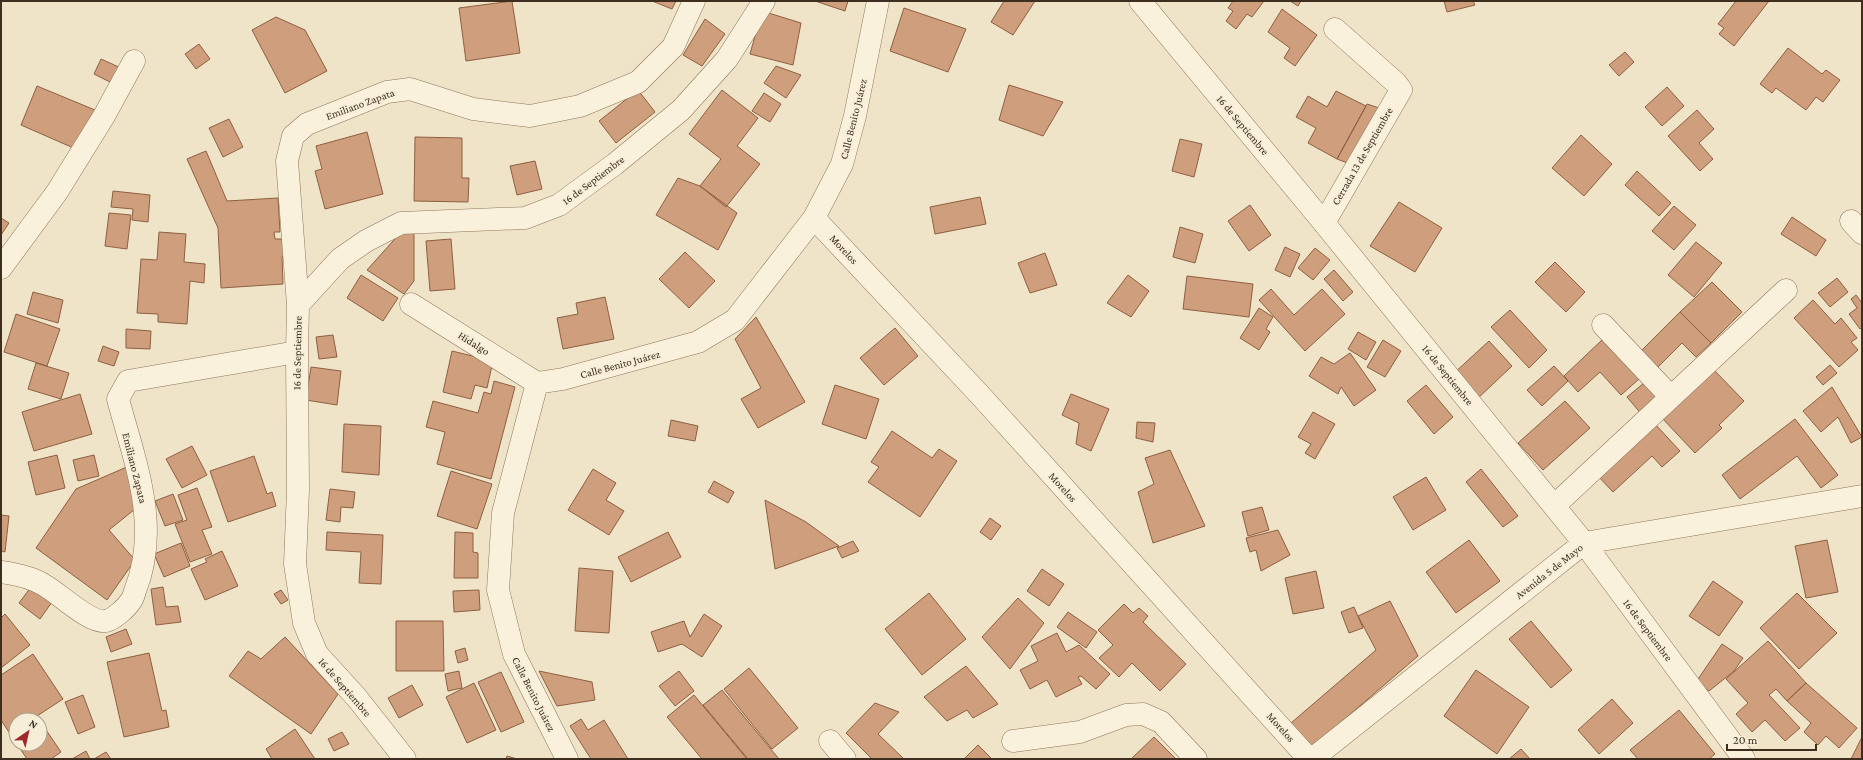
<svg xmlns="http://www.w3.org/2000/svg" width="1863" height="760" viewBox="0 0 1863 760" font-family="'Crimson Pro',serif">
<rect width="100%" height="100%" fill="#f0e4c8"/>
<path fill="#cf9f7d" stroke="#8d5f41" d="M512,1l8,52 -54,8 -7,-53z
M652,1h24l-4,8z
M815,1h33l-3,10z
M1004,1h31l-22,34 -22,-13z
M1233,1h31l-12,16 -5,-3 -11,15 -10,-8 7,-10 -5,-3z
M1290,1h11l-3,5z
M1444,1h29l2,4 -28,7z
M1736,1h33l-35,45 -15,-12 5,-6 -6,-4z
M904,8l62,21 -18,43 -58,-21z
M1282,9l35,26 -22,31 -11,-8 6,-10 -22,-16z
M762,11l39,12 -8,42 -43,-11z
M276,17l29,13 22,41 -42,22 -33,-63z
M705,19l20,15 -23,32 -19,-11z
M199,44l11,15 -14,10 -11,-15z
M1788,48l34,26 4,-4 14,10 -17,22 -7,-5 -10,13 -30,-22 -4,5 -12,-9z
M1625,52l9,10 -15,14 -10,-11z
M101,59l20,9 -7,16 -20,-10z
M776,66l25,9 -15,23 -22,-15z
M1009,85l54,17 -20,34 -44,-16z
M37,86l58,24 -17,40 -57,-25z
M1667,87l17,19 -22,20 -17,-19z
M638,90l17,22 -39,31 -17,-22z
M722,90l36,28 -21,28 23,18 -34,43 -26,-21 21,-27 -32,-25z
M1336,91l30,15 -29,53 -29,-16 8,-15 -20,-11 12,-21 19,11z
M764,93l17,11 -11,18 -18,-11z
M1367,104l12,4 -29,56 -13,-5z
M1697,110l17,19 -15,14 14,16 -13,12 -32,-35z
M229,119l14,28 -20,10 -14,-29z
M367,132l16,62 -58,15 -10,-38 7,-2 -6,-23z
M1581,135l31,29 -28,32 -32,-28z
M415,137l47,1v40h7l-1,24 -54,-1z
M1180,139l22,5 -8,33 -22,-6z
M206,151l21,50 51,-3 2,34h-6l1,7h9l1,18h-3l1,27 -62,4 -3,-60 -31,-69z
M535,161l7,28 -25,6 -7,-29z
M1637,171l34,32 -12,13 -34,-31z
M678,178l22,8 37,27 -19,37 -62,-35z
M113,191l37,4 -2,27 -16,-2 1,-11 -22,-2z
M980,197l6,27 -51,10 -5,-27z
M1399,202l43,26 -27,44 -45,-26z
M1250,205l21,30 -22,16 -21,-30z
M1674,206l22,19 -22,25 -22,-19z
M109,213l22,2 -4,34 -22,-3z
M1792,217l34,23 -10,16 -35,-22z
M1,218l8,5 -8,12z
M1180,227l23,7 -8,29 -22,-6z
M414,229v52l-10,13 -37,-24 35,-39z
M159,232l27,2 -2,28 21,2 -1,19 -14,-2 -3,43 -29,-2v-8l-21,-1 4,-54 16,1z
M451,239l4,50 -25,2 -4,-50z
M1696,242l26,21 -28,34 -26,-22z
M1285,247l15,7 -10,23 -15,-7z
M1315,248l15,12 -17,20 -15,-12z
M685,252l30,29 -26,27 -30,-29z
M1045,253l12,32 -27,8 -12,-30z
M1555,262l30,30 -19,20 -31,-30z
M1334,270l19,22 -10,9 -19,-22z
M361,275l37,23 -15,23 -36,-23z
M1128,275l21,16 -18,26 -24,-14z
M1187,276l66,8 -4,33 -66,-8z
M1837,278l11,14 -18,15 -12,-14z
M1712,282l30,30 -31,31 -31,-31z
M1271,289l23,26 28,-26 23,25 -40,37 -46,-51z
M33,292l30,8 -5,23 -31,-9z
M1856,295l6,8v24l-2,2 -11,-15 8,-6 -6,-9z
M605,297l9,42 -51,10 -6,-31 21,-4 -2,-11z
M1813,300l22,24 6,-6 16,20 -6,4 7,8 -19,17 -45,-49z
M1259,308l14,9 -7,12 4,3 -11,18 -19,-12z
M1510,310l37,40 -18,18 -38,-41z
M1680,312l31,31 -15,14 -14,-14 -24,24 -17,-16z
M16,314l44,15 -13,37 -43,-14z
M756,317l49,85 -47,26 -17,-29 20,-11 -26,-49z
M895,328l23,28 -34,29 -24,-27z
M126,329l25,2 -1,18 -24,-1z
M1358,332l18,10 -10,18 -18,-11z
M333,335l4,22 -18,2 -3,-22z
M1383,340l18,11 -16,26 -18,-10z
M1602,340l37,39 -18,16 -21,-23 -22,20 -14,-16z
M1489,341l23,25 -36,34 -23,-26z
M103,346l16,6 -5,14 -16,-5z
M452,351l41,10 -6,27 -12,-3 -4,14 -28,-7z
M1350,353l26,37 -22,16 -13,-19 -3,7 -29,-18 12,-19 13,7z
M36,363l33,10 -8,26 -33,-10z
M1830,365l7,8 -14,12 -7,-8z
M1554,366l14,15 -26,25 -15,-16z
M311,367l30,4 -4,34 -31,-5z
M1712,368l32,33 -25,24 3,3 -27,25 -34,-36z
M494,381l21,6 -24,92 -54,-15 8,-32 -19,-5 7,-26 45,12 6,-21 7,2z
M1644,383l16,18 -17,15 -16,-19z
M835,385l44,14 -13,40 -44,-15z
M1426,385l27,32 -19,17 -27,-33z
M1832,387l30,50 -11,6 -13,-26 -17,15 -18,-21z
M80,394l12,40 -58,17 -12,-39z
M1071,394l38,15 -18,42 -15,-7 3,-21 -17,-8z
M1565,401l25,27 -47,42 -25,-27z
M1313,412l22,12 -20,35 -10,-6 6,-9 -13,-7z
M1795,419l43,56 -17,13 -24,-32 -57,43 -18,-24z
M671,420l27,6 -3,15 -27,-5z
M1137,422l18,1 -2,19 -17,-4z
M344,424l37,2 -2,49 -37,-3z
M1655,424l25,27 -18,16 -10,-11 -39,36 -15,-16z
M892,431l40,27 7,-9 18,12 -37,56 -52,-35 11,-15 -8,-5z
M192,446l15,29 -25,13 -16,-29z
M1170,450l35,76 -52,17 -15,-51 16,-8 -9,-26z
M57,455l8,33 -29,7 -8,-33z
M94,455l5,21 -21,5 -5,-21z
M254,456l13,38 5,-2 4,14 -48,16 -18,-51z
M129,466l11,39 -31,25 26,30 -28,40 -71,-52 40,-59z
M593,469l23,14 -10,17 18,11 -15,24 -41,-25z
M1481,469l37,47 -15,11 -37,-45z
M451,471l41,13 -15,45 -40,-13z
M1426,477l20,33 -33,20 -20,-33z
M714,481l20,11 -6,11 -20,-11z
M197,488l15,39 -10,3 10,24 -22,8 -15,-38 12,-4 -9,-25z
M330,489l25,3 -2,16 -12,-1 -1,15 -14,-2z
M173,494l10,26 -18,6 -10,-25z
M765,500l41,22 33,24 -64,23z
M1262,507l7,23 -21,6 -6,-24z
M1,515l8,1 -4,36 -4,-1z
M990,518l11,8 -10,14 -11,-8z
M1278,530l12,25 -29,16 -5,-21 -6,2 -4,-14z
M327,532l56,3 -2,49 -22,-1 2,-31 -35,-2z
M455,532l18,1v19l5,1v25h-24z
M668,532l13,25 -50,25 -13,-25z
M1469,540l31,41 -44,32 -30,-41z
M1827,540l11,52 -32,6 -11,-52z
M853,541l6,10 -17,7 -5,-10z
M181,543l9,23 -26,11 -10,-23z
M222,551l16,35 -33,14 -14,-31 16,-7 -2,-3z
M579,568l34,3 -4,62 -34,-2z
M1042,569l22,15 -15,22 -22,-15z
M1316,571l8,37 -31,6 -8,-36z
M1713,581l30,21 -24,34 -30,-20z
M31,587l21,15 -12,17 -21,-16z
M163,587l3,20 12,-1 3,16 -25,3 -5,-36z
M281,590l7,10 -7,4 -7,-10z
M479,590l1,20 -26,2 -1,-21z
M929,593l37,46 -44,36 -37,-46z
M1797,593l40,40 -38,36 -39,-41z
M1018,598l26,25 -34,46 -28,-32z
M1390,601l28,55 -106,91 -21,-24 85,-73 -18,-34z
M1124,604l9,9 6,-5 9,8 -5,6 43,42 -26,27 -28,-28 -13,14 -20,-19 14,-13 -15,-15z
M1354,607l9,21 -14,5 -8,-21z
M1068,612l29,20 -11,16 -29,-21z
M5,614l25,31 -29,23v-50z
M704,614l18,12 -20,31 -20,-13 -24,8 -7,-20 33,-11 6,16z
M396,621h47l1,50h-48z
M1531,621l41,49 -21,18 -42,-49z
M126,629l6,15 -21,8 -5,-15z
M1057,633l9,19 13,-7 31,29 -14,15 -15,-13 -3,1 4,7 -26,13 -9,-17 -17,9 -10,-19 18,-9 -7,-15z
M285,637l53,57 -27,40 -82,-58 19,-25 13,8z
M1768,641l38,42 -19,18 -11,-12 -7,6 31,33 -15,13 -20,-21 -13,12 -16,-18 12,-11 -22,-24z
M1722,644l21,14 -9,13 -25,20 -13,-9z
M465,648l3,12 -10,3 -3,-12z
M149,653l13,58 4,-1 3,17 -45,10 -17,-75z
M33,654l30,45 -26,17 3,4h-24v23l-15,-23v-45z
M966,666l32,38 -25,14 -6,-8 -20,11 -23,-24z
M749,668l49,60 -26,21 -48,-60z
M1476,670l53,37 -32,47 -53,-38z
M459,671l3,17 -14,3 -3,-17z
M539,671l53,11 3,18 -38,6z
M679,671l15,20 -19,15 -16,-20z
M501,672l23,50 -23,10 -23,-50z
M474,683l22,47 -29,13 -21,-46z
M1806,683l51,45 -18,20 -13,-12 -8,9 -14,-13 7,-9 -24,-22z
M412,685l11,20 -24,13 -11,-20z
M722,690l57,69h-31l-45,-54z
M83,695l12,32 -17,7 -13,-32z
M694,695l53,64h-45l-35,-42z
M1612,699l21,24 -34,31 -21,-24z
M875,703l24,9 -21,22 25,24 -1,1h-30l-26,-26z
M1679,710l36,44 -6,5h-71l-8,-9z
M581,719l7,11 16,-10 24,39h-37l-21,-33z
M40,721l21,31 -10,7h-24l-10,-15h23z
M295,729l20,30h-43l-6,-10z
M342,732l7,12 -15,7 -6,-12z
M1154,737l22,22h-45z
M1862,737v22h-11z
M978,745l14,14h-28z
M1521,749l9,10h-21z
M86,751l4,8h-18z
M106,752l5,7h-17z
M507,756l10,3h-11z"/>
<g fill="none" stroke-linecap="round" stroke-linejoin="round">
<defs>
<path id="street" d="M1140,1l184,222 260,320 160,216
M814,218l166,177 329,364
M1851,221l11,12
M1324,223l77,-133 -5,-7 -61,-54
M1,268l56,-76 47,-76 30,-55
M411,304l126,79
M298,305l-11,-144 6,-25 14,-12 80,-32 23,-3 63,20 57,7 50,-10 58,-24 35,-35 21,-46
M1603,325l67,71
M1554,506l232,-216
M1,572c15,2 30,5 43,13 16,9 46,39 62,36 8,-2 20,-13 24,-19 3,-3 4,-8 5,-11 26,-65 0,-128 -17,-192l10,-18 169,-29
M830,741l15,18
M1013,741l67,-9 46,-17 17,-1 18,8 35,37
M405,759l-48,-61 -40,-44 -13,-31 -9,-59 3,-74 -1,-138 1,-47 42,-46 26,-18 35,-18 124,-5 34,-13 56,-41 66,-54 46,-51 37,-58
M567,759l-53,-105 -16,-64 5,-77 34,-130 26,-4 135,-37 37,-22 79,-102 28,-54 13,-48 23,-115
M1312,759l272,-216 278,-47"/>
</defs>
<use href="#street" stroke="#8d765c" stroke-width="23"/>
<use href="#street" stroke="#faf1dc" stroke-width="22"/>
</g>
<g text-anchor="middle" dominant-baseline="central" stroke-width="4" stroke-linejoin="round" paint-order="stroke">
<g font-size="11" fill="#3d2e20" stroke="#f7eed8">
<text transform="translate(360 104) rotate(-20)">Emiliano Zapata</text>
<text transform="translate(853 119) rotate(-76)">Calle Benito Juárez</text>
<text transform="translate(1243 125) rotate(50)">16 de Septiembre</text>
<text transform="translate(1362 156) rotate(-60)">Cerrada 13 de Septiembre</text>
<text transform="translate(593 180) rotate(-37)">16 de Septiembre</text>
<text transform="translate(844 249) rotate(47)">Morelos</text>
<text transform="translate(474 343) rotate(32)">Hidalgo</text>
<text transform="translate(297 353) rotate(-89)">16 de Septiembre</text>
<text transform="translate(620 364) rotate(-15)">Calle Benito Juárez</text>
<text transform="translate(1448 375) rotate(51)">16 de Septiembre</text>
<text transform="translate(135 468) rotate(76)">Emiliano Zapata</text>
<text transform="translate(1063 487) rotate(48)">Morelos</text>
<text transform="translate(1549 571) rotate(-38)">Avenida 5 de Mayo</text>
<text transform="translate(1648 630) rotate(53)">16 de Septiembre</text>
<text transform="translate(345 687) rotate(49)">16 de Septiembre</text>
<text transform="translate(534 694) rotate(63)">Calle Benito Juárez</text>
<text transform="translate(1281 727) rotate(48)">Morelos</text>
</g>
</g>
<rect width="1863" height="760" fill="none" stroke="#3d2e20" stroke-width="4"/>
<g transform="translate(28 732) rotate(34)"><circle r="19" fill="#f7eed8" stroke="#ada18e"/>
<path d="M0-3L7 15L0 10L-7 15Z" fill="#9e2a2b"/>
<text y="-6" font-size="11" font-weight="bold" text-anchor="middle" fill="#3d2e20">N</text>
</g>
<path d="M1727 744v6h89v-6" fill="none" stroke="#3d2e20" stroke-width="2"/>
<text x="1733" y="744" font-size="12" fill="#3d2e20" stroke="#f7eed8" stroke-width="3" paint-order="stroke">20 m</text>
</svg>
